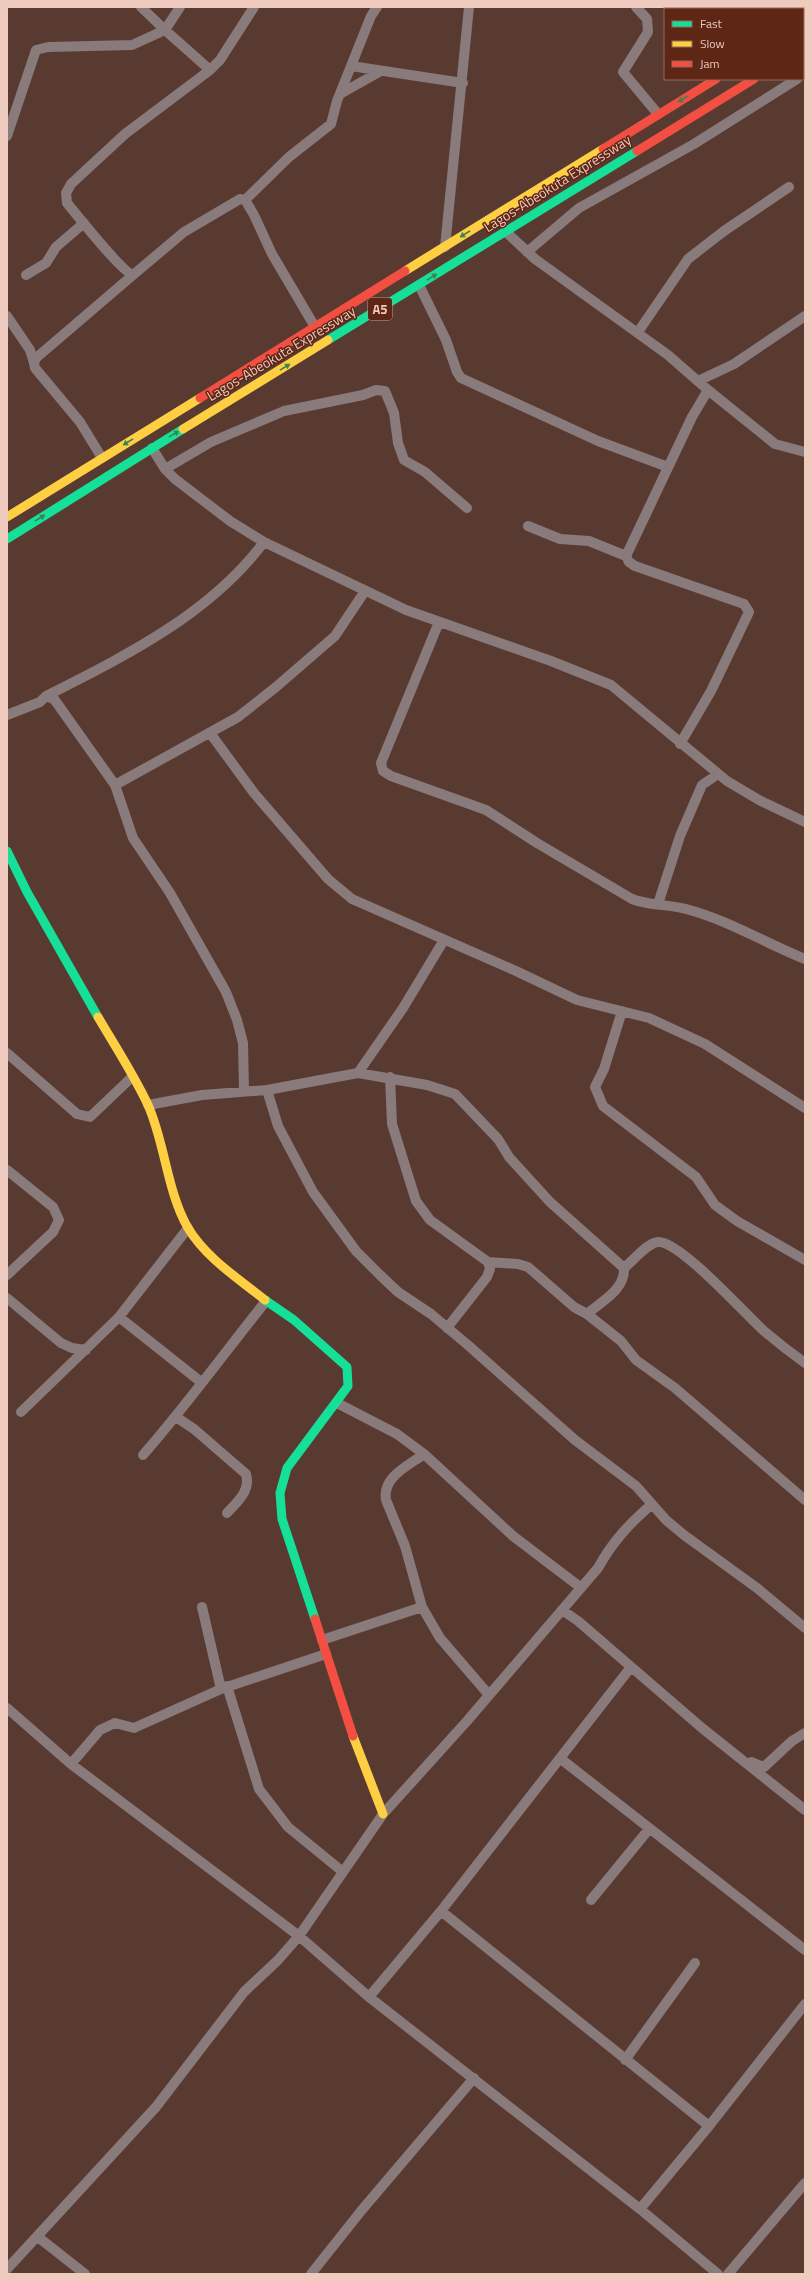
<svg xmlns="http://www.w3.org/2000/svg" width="812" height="2281" viewBox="0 0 812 2281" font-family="'Titillium Web',sans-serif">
<rect width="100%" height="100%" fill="#593a30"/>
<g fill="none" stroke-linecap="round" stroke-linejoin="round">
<path stroke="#897a7b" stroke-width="10" d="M180,7l-15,23 45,40
M254,7l-34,53 -10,10 -85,64 -54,50 -5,9 1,10c10,12 55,69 66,72l51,-43 56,-33 5,1 9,15 18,39 43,73
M636,7l11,12 1,13 -25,40 35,42
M351,66l112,17
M803,75l2,-1
M340,94l41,-23
M7,136l29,-86 12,-3 84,-2 33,-15 -24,-23
M245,200l44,-43 42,-33 6,-23 34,-85 6,-9
M505,231l30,28 133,96 40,35 67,54 30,8
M445,247l24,-240
M527,252l52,-44 115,-64 103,-65
M26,275l20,-12 10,-16 28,-24
M419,285l27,55 11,32 4,6 137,63 70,26
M7,316l23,34 4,13
M638,332l50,-73 36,-28 65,-44
M698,381l36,-17 71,-48
M152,448l13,21 10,10 55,42 34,21 142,68 145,51 60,24 116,96 32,19 46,22
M102,458l-22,-36 -45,-54 -1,-5 2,-5 97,-83
M165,469l46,-27 73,-31 79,-16 13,-5 9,1 9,22 4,30 6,17 21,12 42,36
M528,526l32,13 29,2 37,15
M439,622l-58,141 2,8 8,5 95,34 51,33 95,56c18,7 36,5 54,10 42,11 79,34 119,50
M46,696c79,-40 163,-81 218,-154
M7,715l33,-13 6,-6 8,3 61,86 18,53 37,55 56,99 11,28 6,23 1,48
M210,733l44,60 74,86 24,20 164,72 61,29 72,18 56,26 100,64
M680,744l31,-53 38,-79 -5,-8 -109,-38 -6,-4 -3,-6 66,-139 16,-27
M115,785l123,-68 38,-30 59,-51 30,-45
M658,904l22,-68 22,-51 16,-11
M622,1011l-18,58 -9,18 8,19 93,71 19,28 22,16 68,39
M7,1053l70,61 13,3 42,-40
M358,1073l45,-65 41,-68
M390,1077l2,47 24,77 14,19 58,42 2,7 -3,8 -40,51
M267,1090l11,36 35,66 43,59 24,24 18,17 33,22 38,32 106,94 61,46 30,34 18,15 73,53 48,40
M148,1105l54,-10 65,-5 91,-17 69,12 28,9 43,45 11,18 41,45 74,66c1,22 -22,33 -37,46l34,27 15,19 39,28 130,112
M7,1170l46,37 6,13 -6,12 -46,43
M488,1262l30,2 10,3 46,40 13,7
M624,1268c9,-7 23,-25 34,-26 21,-2 88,73 106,89 13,11 27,22 41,32
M7,1298l54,45 11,5 14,2
M119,1317l82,65
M337,1403l60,31 27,20 89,82 67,51
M21,1412l98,-95 69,-89
M176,1417l18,12 52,45c5,17 -9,28 -19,39
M424,1454c-16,12 -42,23 -38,46l19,46 17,61 18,31 49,57
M143,1455c43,-49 82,-103 123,-154
M202,1607l19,82
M562,1610l16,11 124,107 103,82
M322,1640l100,-33
M227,1686l32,103 29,38 55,45
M7,1708l64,56 228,172 70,61 271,212 78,65
M561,1759l244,191
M751,1762l13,5 28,-26 13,-8
M71,1764l29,-34 15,-7 19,5 87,-39 105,-35
M591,1900l58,-71
M441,1911l268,215
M369,1997l72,-86 190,-244
M625,2060l70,-97
M640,2209l69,-83 96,-122
M38,2237l47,37
M7,2269l149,-162 88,-115 34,-32 21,-24 84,-122 84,-93 131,-153c15,-27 31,-44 54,-64
M311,2274l50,-63 113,-133
M728,2274l77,-91"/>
<path stroke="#16e098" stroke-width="9" d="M328,340l309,-189
M7,539l176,-110
M7,851l20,41 71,125
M265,1300l29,20 53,47 1,19 -61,82 -7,25 2,26 33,100"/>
<path stroke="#ffcf43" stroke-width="9" d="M405,271l198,-122
M183,429l145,-89
M7,517l193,-119
M98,1017c17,29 36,58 50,88 17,38 19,87 40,123 18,30 51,51 77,72
M353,1736l30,78"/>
<path stroke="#f24e42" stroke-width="9" d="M803,26l2,-1
M803,49l2,-1
M603,149l113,-70
M637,151l117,-72
M200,398l205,-127
M315,1619l38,117"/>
</g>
<defs><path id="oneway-solid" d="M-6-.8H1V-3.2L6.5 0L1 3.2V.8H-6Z"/></defs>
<g fill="#3a8356">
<use href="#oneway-solid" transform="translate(683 99) rotate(149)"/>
<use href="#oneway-solid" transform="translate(465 234) rotate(148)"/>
<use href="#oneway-solid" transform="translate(432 277) rotate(-32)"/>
<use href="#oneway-solid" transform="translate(285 367) rotate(-31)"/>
<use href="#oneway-solid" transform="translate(174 434) rotate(-31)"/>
<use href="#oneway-solid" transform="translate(128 442) rotate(148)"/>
<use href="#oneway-solid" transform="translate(40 518) rotate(-32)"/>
</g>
<g text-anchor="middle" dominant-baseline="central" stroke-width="3" stroke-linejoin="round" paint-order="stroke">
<rect fill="#5e2614" stroke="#c3998c" stroke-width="1" x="368" y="298" width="24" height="22" rx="3"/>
<g font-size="13" font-weight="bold" fill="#eecabf">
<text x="380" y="309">A5</text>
</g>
<g font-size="14" fill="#eecabf" stroke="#5e2614">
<text transform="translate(557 183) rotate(-32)">Lagos-Abeokuta Expressway</text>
<text transform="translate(281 353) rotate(-31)">Lagos-Abeokuta Expressway</text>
</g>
</g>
<rect width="812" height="2281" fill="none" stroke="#eecabf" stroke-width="16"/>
<rect x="664" y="8" width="140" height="72" fill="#5e2614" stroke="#986858"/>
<rect x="672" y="21" width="20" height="6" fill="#16e098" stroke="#986858"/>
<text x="700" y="28" font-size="12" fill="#eecabf">Fast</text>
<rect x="672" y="41" width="20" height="6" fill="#ffcf43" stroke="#986858"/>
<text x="700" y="48" font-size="12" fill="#eecabf">Slow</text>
<rect x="672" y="61" width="20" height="6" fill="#f24e42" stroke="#986858"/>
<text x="700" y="68" font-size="12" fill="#eecabf">Jam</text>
</svg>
